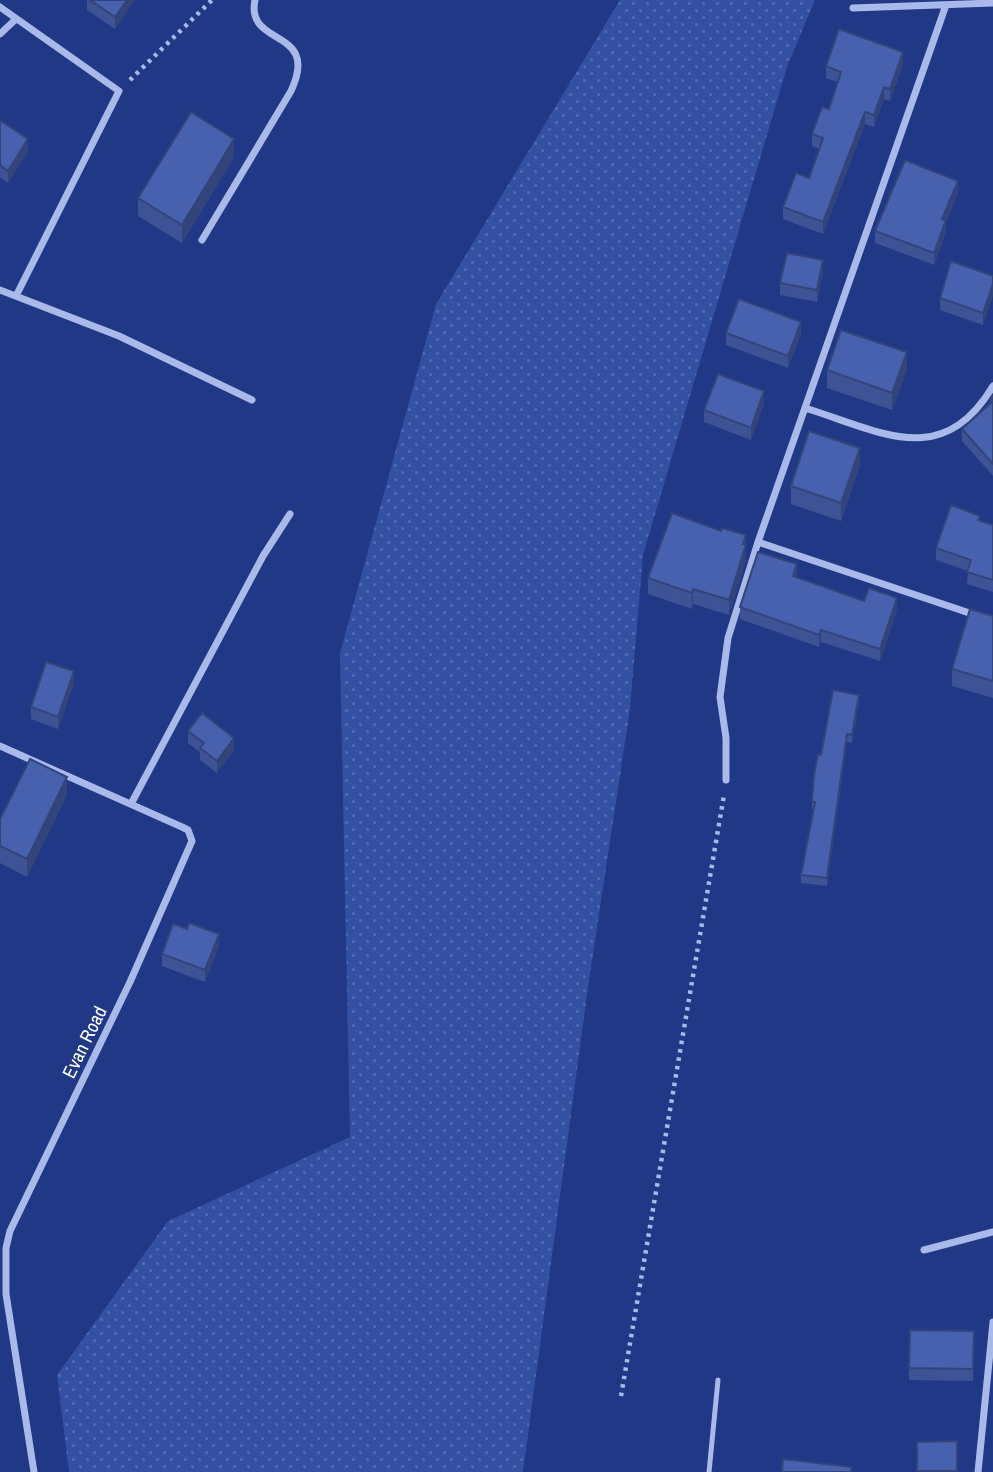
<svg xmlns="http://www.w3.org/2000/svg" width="993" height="1472" viewBox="0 0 993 1472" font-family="'Archivo Narrow',sans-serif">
<defs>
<pattern id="grass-dots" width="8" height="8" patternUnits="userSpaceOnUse" patternTransform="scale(1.75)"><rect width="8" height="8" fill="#3350a3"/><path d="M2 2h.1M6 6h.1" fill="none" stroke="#526ab1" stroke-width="1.8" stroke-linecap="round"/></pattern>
</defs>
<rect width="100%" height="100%" fill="#203886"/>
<path fill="url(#grass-dots)" d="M620,0h195l-28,67 -144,488 -13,154 -42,278 -65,485h-454l-12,-97 111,-154 182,-84 -10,-484 96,-349z"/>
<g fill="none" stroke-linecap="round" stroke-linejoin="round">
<path stroke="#a9b9ea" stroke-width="4.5" stroke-dasharray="3.5 5" stroke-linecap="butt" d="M130,80l82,-80
M621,1396l103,-601"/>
<path stroke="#a9b9ea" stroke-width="5" d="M709,1472l9,-92"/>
<path stroke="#a9b9ea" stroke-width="7" d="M0,7l119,84 -103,205
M853,8l140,-5
M0,34l16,-15
M202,240l89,-149c30,-64 -46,-43 -36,-91
M0,290l119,46 133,64
M805,408c75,23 137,63 188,-22
M758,542l235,79
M0,746l182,81 6,3 4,11 -62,141 -120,249 -4,17v46l28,178
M726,780v-42l-6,-41 8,-59 30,-96 188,-537
M131,804l132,-248 27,-42
M924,1250l69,-18
M978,1472l15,-150"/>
</g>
<path fill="#3e5396" d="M87,0h48l-20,29 -28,-19z
M903,64l-13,37 -6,-2 -10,28 -9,-3 -42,110 -40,-15v-12l26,-29 10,-29 -7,-3v-12l17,-25 9,-27 -12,-4v-12z
M0,120l28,31 -20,32 -8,-6z
M234,157l-52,86 -44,-27v-18z
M958,193l-12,29v10l-12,33 -59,-22v-12z
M823,272l-6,30 -37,-7v-12z
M993,276l-10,49 -43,-15v-12z
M726,333l75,1 -13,34 -62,-23z
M827,370h80l-15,40 -65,-22z
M993,396v80l-31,-35v-12l28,-25v-5z
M764,403l-13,37 -47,-18v-12z
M860,465l-19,56 -50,-17v-18z
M980,520l13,5v67l-26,-8 1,-13 -32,-11v-12z
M721,531l25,4v25l-17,55 -36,-11 -1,5 -44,-15v-16z
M864,601l33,9 -17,51 -59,-19 -2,5 -79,-28v-12z
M993,616v82l-41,-12v-17z
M74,683l-16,46 -27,-10v-12z
M859,703l-7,40 -5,-1 -20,144 -26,-3v-8l13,-65 -2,-1v-8l9,-46z
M188,731l46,19 -17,23 -17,-13v-8l-12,-9z
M67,795l-40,82 -27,-14v-44z
M219,946l-14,36 -43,-16v-12z
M974,1331l-1,50 -64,-1v-12z
M957,1441v31h-40v-30z"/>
<path fill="#32447a" d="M127,0h8l-20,29v-12z
M903,52v12l-13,37v-12z
M884,87v12l-10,28v-12z
M865,112v12l-42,110v-12z
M28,139v12l-20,32v-12z
M234,139v18l-52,86v-18z
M958,181v12l-12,29v10l-12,33v-12l8,-34z
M823,260v12l-6,30v-12z
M993,284v12l-10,29v-12z
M801,322v12l-13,34v-12z
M907,352v18l-15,40v-17z
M764,391v12l-13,37v-12z
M860,448v17l-19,56v-18z
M746,535v25l-17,55v-15z
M797,564v12l-4,12v-12z
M693,589v15l-1,5v-16z
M897,598v12l-17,51v-12z
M821,630v12l-2,5v-12z
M74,671v12l-16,46v-12z
M859,695v8l-7,40v-8z
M847,734v8l-20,144v-8z
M234,738v12l-17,23v-12z
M67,777v18l-40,82v-18z
M219,934v12l-14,36v-12z"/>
<path fill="#4861ae" stroke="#32447a" stroke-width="2" d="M90,0h37l-12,17z
M839,29l64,23 -13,37 -6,-2 -10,28 -9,-3 -42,110 -40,-15 13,-34 13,5 14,-40 -11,-4 10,-27 7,2 12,-37 -15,-6z
M191,112l43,27 -52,86 -44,-27z
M0,120l28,19 -20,32 -8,-6z
M905,160l53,21 -16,38 4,1 -12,33 -59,-22z
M787,253l36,7 -6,30 -37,-7z
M951,261l42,15v8l-10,29 -43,-15z
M739,299l62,23 -13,34 -62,-23z
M841,330l66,22 -15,41 -65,-23z
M718,374l46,17 -13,37 -47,-18z
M993,396v68l-31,-35 31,-28 -3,-2z
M809,431l51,17 -19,55 -50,-17z
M951,505l29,11 -2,4 15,5v55l-26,-8 4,-12 -35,-12z
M672,513l49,18 1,-3 24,7 -3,9h3l-17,56 -36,-11 -1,4 -44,-15z
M758,552l39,12 -4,12 71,25 5,-13 28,10 -17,51 -59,-19 -2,5 -79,-28z
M970,609l23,7v65l-41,-12z
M46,662l28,9 -16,46 -27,-10z
M833,690l26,5 -7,40 -5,-1 -20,144 -26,-3 14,-73 -3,-1 2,-26 4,-21 3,1z
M202,713l32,25 -17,23 -17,-13 4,-5 -16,-12z
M30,759l37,18 -40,82 -27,-13v-27z
M189,923l30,11 -14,36 -43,-16 11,-30 14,5z
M910,1330l64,1 -1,38 -64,-1z
M957,1441v30h-40v-29z
M783,1459l69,8 -1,5h-69z"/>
<g text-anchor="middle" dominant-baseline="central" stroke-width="7" stroke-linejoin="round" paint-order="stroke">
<g font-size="19" fill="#fff" stroke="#203886">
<text transform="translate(84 1042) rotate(-64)">Evan Road</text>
</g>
</g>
</svg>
